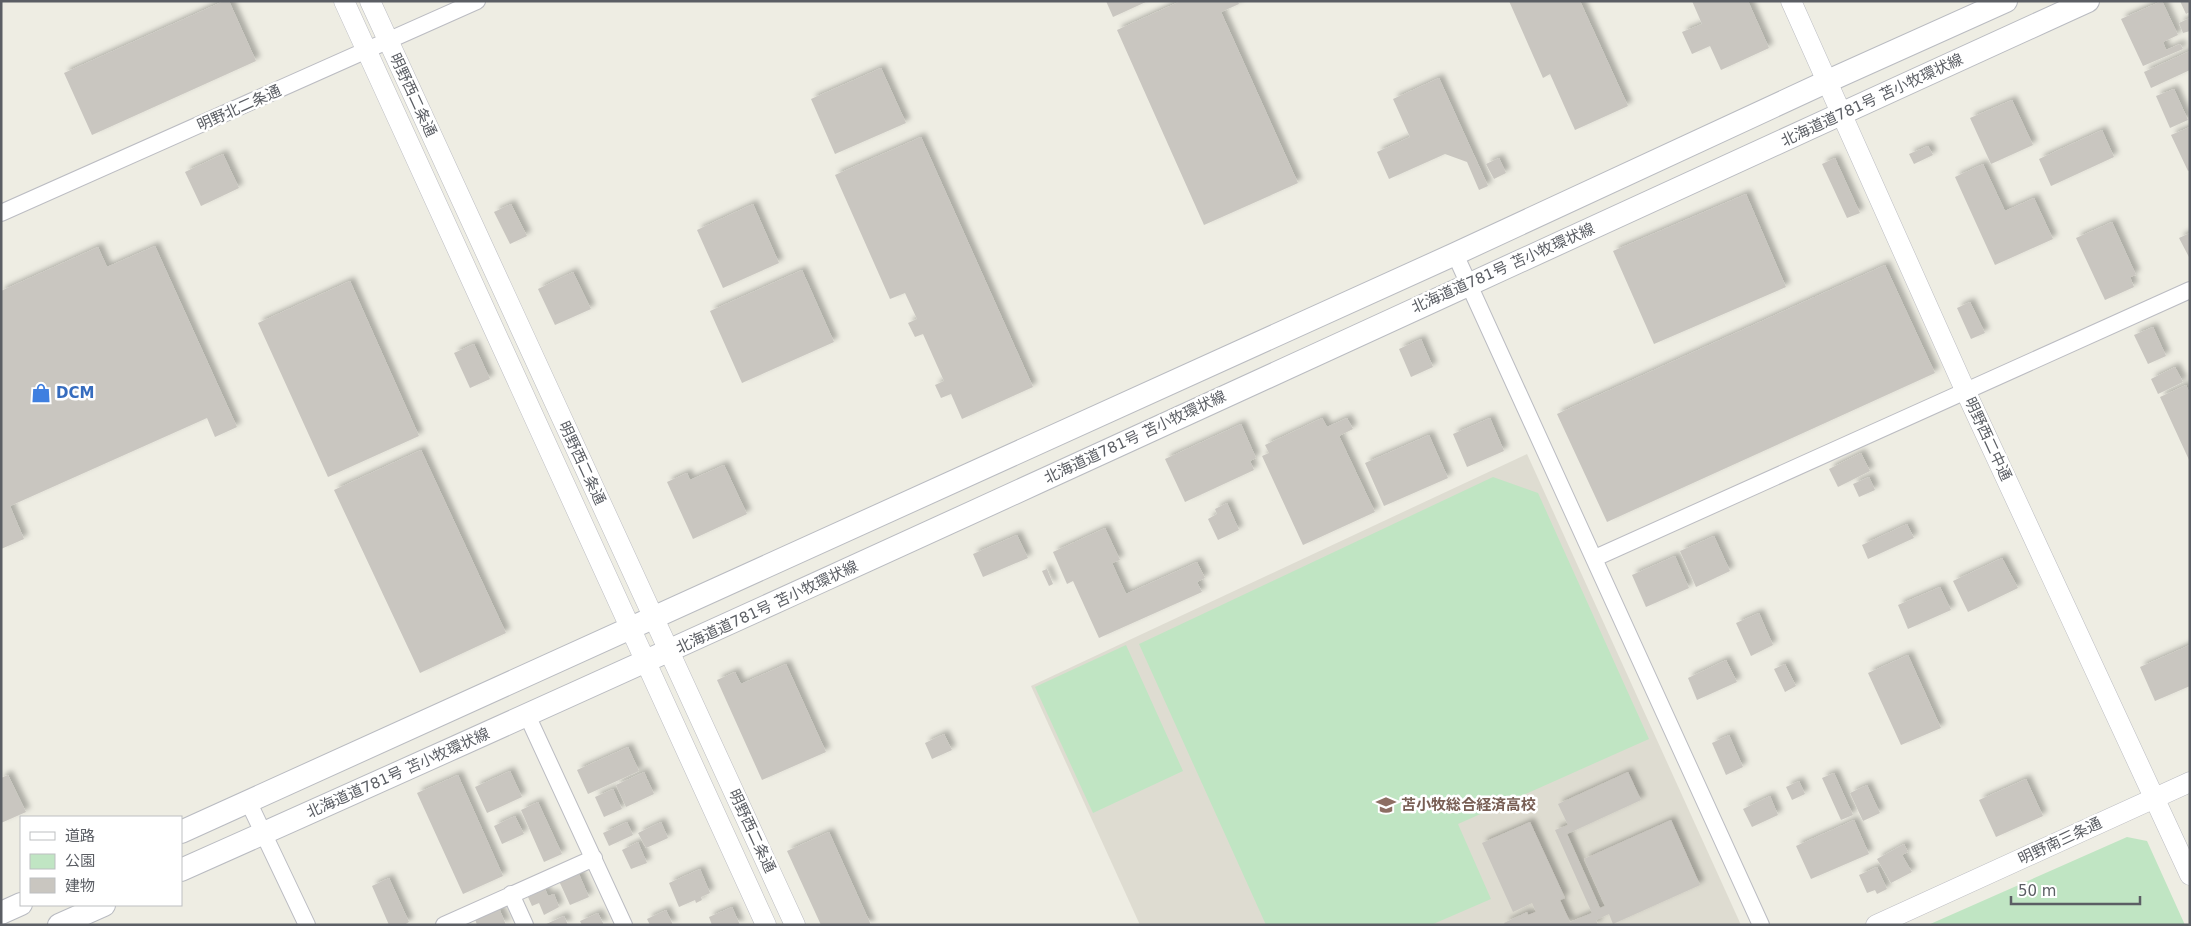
<svg xmlns="http://www.w3.org/2000/svg" width="2191" height="926" viewBox="0 0 2191 926" font-family="'DejaVu Sans','Noto Sans JP',sans-serif">
<defs>
<filter id="shadow"><feDropShadow dx="4.5" dy="-4.5" stdDeviation="2.5" flood-color="#0004"/></filter>
</defs>
<rect width="100%" height="100%" fill="#eeede3"/>
<path fill="#dedcd1" d="M1527,454l214,471h-601l-109,-239z"/>
<path fill="#c0e5c3" d="M1493,477l45,16 111,246 -191,85 33,75 -60,26h-165l-127,-281z
M1126,645l57,126 -90,42 -58,-126z
M2127,837l20,4 38,84h-257z"/>
<path fill="#c9c6c0" filter="url(#shadow)" d="M224,1h5l27,60 -164,74 -28,-62z
M1106,1h42l-35,16z
M1181,1h57l1,3 -18,8 77,171 -94,42 -87,-195z
M1509,1h71l48,105 -53,24 -25,-56 -7,4z
M1692,1h56l21,47 -48,22 -11,-24 -18,8 -10,-22 20,-8z
M2162,1l16,34 -15,7 3,8 14,-6 3,5 -40,17 -22,-47z
M2180,1h10v11l-4,2z
M2190,18v13l-7,2 -4,-10z
M2190,51v19l-39,18 -7,-16z
M881,68l25,55 -71,31 -24,-55z
M1439,78l49,108 -9,4 -12,-28 -22,-8 -56,25 -12,-27 33,-15 -17,-38z
M2174,89l14,31 -18,8 -14,-32z
M2012,100l21,45 -42,19 -21,-46z
M2190,127v43l-2,1 -17,-36z
M2102,130l12,27 -63,29 -12,-27z
M921,137l112,250 -71,32 -11,-25 -10,4 -6,-13 9,-4 -21,-47 -8,3 -7,-14 9,-4 -12,-26 -15,6 -55,-124z
M1928,146l5,9 -19,9 -5,-10z
M223,154l16,34 -38,18 -16,-34z
M1499,158l7,15 -12,6 -8,-15z
M1835,158l25,55 -13,5 -25,-54z
M1983,164l22,47 29,-13 19,41 -58,26 -40,-88z
M1746,194l40,93 -132,57 -41,-93z
M511,204l16,32 -17,8 -16,-32z
M753,204l26,59 -56,25 -26,-58z
M2112,222l24,53 -6,2 4,10 -29,13 -29,-62z
M2190,233v26l-11,-21z
M155,246l82,181 -22,10 -8,-19 -197,88 14,33 -23,10v-258l97,-44 9,20z
M1885,265l50,108 -328,149 -50,-108z
M802,270l32,72 -92,41 -32,-72z
M573,272l18,37 -36,16 -17,-36z
M350,281l69,155 -91,41 -70,-154z
M1970,302l15,31 -14,6 -14,-31z
M2153,327l13,29 -18,8 -14,-29z
M1421,339l12,28 -22,10 -12,-28z
M474,344l16,35 -20,9 -16,-35z
M2175,367l8,15 -25,12 -7,-15z
M2186,385l4,9v68l-30,-65z
M1322,418l5,9 20,-9 6,11 -14,7 36,76 -72,33 -41,-89 7,-3 -4,-8z
M1490,418l14,33 -37,16 -14,-33z
M1241,424l15,34 -6,3 4,9 -69,32 -20,-43z
M1429,435l19,43 -64,28 -19,-43z
M421,450l85,183 -86,40 -86,-183z
M1861,453l9,18 -32,16 -9,-18z
M724,465l23,49 -54,25 -26,-57 20,-9 3,7z
M1869,477l6,13 -16,7 -6,-13z
M1227,503l12,27 -21,10 -10,-21 9,-5 -2,-5z
M1907,524l7,14 -46,21 -6,-14z
M1105,528l15,32 -8,3 14,31 71,-32 8,16 -8,4 5,10 -103,46 -26,-57 -6,3 -14,-32z
M1017,535l11,23 -45,19 -10,-23z
M1714,536l16,35 -34,16 -16,-36z
M1675,556l14,32 -43,19 -14,-32z
M2002,558l16,30 -50,24 -15,-31z
M1047,569l6,15 -4,2 -7,-15z
M1940,587l11,23 -43,19 -10,-24z
M1759,613l14,32 -22,11 -15,-33z
M2190,645v41l-35,15 -15,-34z
M1908,655l33,73 -40,17 -33,-72z
M1726,660l11,22 -40,18 -9,-22z
M786,664l40,88 -64,28 -45,-100 18,-8 6,12z
M1785,664l11,22 -11,6 -11,-23z
M944,734l8,16 -20,9 -7,-16z
M1729,735l14,32 -17,8 -14,-32z
M628,747l11,24 -51,23 -11,-24z
M510,771l12,26 -35,16 -12,-26z
M644,772l10,22 -28,13 -10,-22z
M1628,772l13,28 -74,34 33,74 5,-2 -21,-47 87,-39 29,65 -87,39 -4,-10 -13,6 2,5h-93l-1,-2 23,-11 1,3 8,-3 -4,-9 -19,9 -31,-69 48,-21 35,76 -5,2 10,22 22,-9 -37,-83 13,-5 -10,-21z
M1834,773l19,42 -12,5 -19,-42z
M8,775l18,37 -25,11v-45z
M458,775l45,101 -40,18 -46,-101z
M2026,779l17,37 -47,21 -17,-37z
M1799,781l6,13 -13,6 -6,-13z
M1867,785l13,28 -17,8 -13,-28z
M613,789l9,20 -18,8 -9,-20z
M1770,796l8,19 -26,12 -9,-18z
M538,802l24,52 -18,8 -23,-52z
M515,816l9,18 -22,10 -8,-18z
M1854,820l15,34 -58,25 -15,-33z
M627,822l6,13 -24,11 -6,-13z
M661,822l7,16 -22,10 -8,-15z
M829,832l42,93h-50l-34,-74z
M638,842l9,21 -16,6 -9,-19z
M1904,844l4,8 -6,3 10,17 -21,11 -14,-24z
M1877,867l10,22 -10,5 -2,-4 -8,3 -8,-18z
M700,869l10,24 -9,4 1,3 -6,3 -1,-3 -16,7 -10,-24z
M578,872l11,25 -19,8 -11,-24z
M389,878l20,44 -5,3h-15l-17,-39z
M545,889l3,7 6,-2 5,13 -15,8 -5,-12 -7,3 -4,-9z
M732,907l8,18h-28l-3,-8z
M499,908l7,17h-29l-2,-6z
M666,910l7,15h-23l-3,-6z
M598,913l6,12h-22l-2,-4z
M564,916l4,9h-24z"/>
<g fill="none" stroke-linecap="round" stroke-linejoin="round">
<defs>
<path id="minor" d="M1,213l476,-212
M1455,254l306,671
M1595,558l595,-268
M527,715l97,210
M248,801l59,124
M511,894l14,31
M444,925l150,-67"/>
<path id="tertiary" d="M344,1l422,924
M370,1l425,924
M1791,1l174,389 225,485
M1876,925l314,-143"/>
<path id="secondary" d="M181,832l1274,-578 373,-173 178,-80
M181,870c638,-284 1271,-579 1907,-869
M1,913l20,-9
M59,925l45,-20"/>
</defs>
<use href="#minor" stroke="#bbbcc2" stroke-width="18"/>
<use href="#tertiary" stroke="#bbbcc2" stroke-width="21"/>
<use href="#secondary" stroke="#b9bbc1" stroke-width="24"/>
<use href="#minor" stroke="#fff" stroke-width="16"/>
<use href="#tertiary" stroke="#fff" stroke-width="20"/>
<use href="#secondary" stroke="#fff" stroke-width="22"/>
</g>
<defs>
<symbol id="shop-bare" viewBox="-9 -9 18 18"><path d="M-5-2.5h2.3a2.7 3.5 0 0 1 5.4 0H5L5.5 6h-11ZM-1.5-2.5h3a1.5 2.3 0 0 0-3 0Z" fill="#3f7fe0" stroke="#fff" stroke-width="2.5" paint-order="stroke"/></symbol>
<symbol id="school-bare" viewBox="-9 -9 18 18"><path d="M0-5L7-2L0 1L-7-2ZM-4 1L0 2.5L4 1V4Q0 6-4 4Z" fill="#8d6e63" stroke="#fff" stroke-width="2.5" paint-order="stroke"/></symbol>
</defs>
<g fill-rule="evenodd">
<use href="#shop-bare" x="27" y="379" width="28" height="28"/>
<use href="#school-bare" x="1372" y="791" width="28" height="28"/>
</g>
<g text-anchor="middle" dominant-baseline="central" stroke-width="5" stroke-linejoin="round" paint-order="stroke">
<g font-size="15" fill="#5b5e64" stroke="#fff">
<text transform="translate(413 95) rotate(65)">明野西二条通</text>
<text transform="translate(1872 100) rotate(-25)">北海道道781号 苫小牧環状線</text>
<text transform="translate(239 108) rotate(-24)">明野北二条通</text>
<text transform="translate(1503 268) rotate(-24)">北海道道781号 苫小牧環状線</text>
<text transform="translate(1135 437) rotate(-25)">北海道道781号 苫小牧環状線</text>
<text transform="translate(1988 439) rotate(65)">明野西二中通</text>
<text transform="translate(582 463) rotate(65)">明野西二条通</text>
<text transform="translate(767 607) rotate(-25)">北海道道781号 苫小牧環状線</text>
<text transform="translate(398 773) rotate(-24)">北海道道781号 苫小牧環状線</text>
<text transform="translate(752 831) rotate(65)">明野西二条通</text>
<text transform="translate(2060 841) rotate(-25)">明野南三条通</text>
</g>
<g font-size="15" font-weight="bold" fill="#366cbe" stroke="#fff" text-anchor="start">
<text x="56" y="393">DCM</text>
</g>
<g font-size="15" font-weight="bold" fill="#785e54" stroke="#fff" text-anchor="start">
<text x="1401" y="805">苫小牧総合経済高校</text>
</g>
</g>
<rect width="2191" height="926" fill="none" stroke="#5b5e64" stroke-width="5"/>
<rect x="20" y="816" width="162" height="90" fill="#ffffff" stroke="#bdbfc1"/>
<rect x="30" y="832" width="25" height="8" fill="#ffffff" stroke="#bdbfc1"/>
<text x="65" y="841" font-size="15" fill="#5b5e64">道路</text>
<rect x="30" y="854" width="25" height="15" fill="#c0e5c3" stroke="#bdbfc1"/>
<text x="65" y="866" font-size="15" fill="#5b5e64">公園</text>
<rect x="30" y="878" width="25" height="15" fill="#c9c6c0" stroke="#bdbfc1"/>
<text x="65" y="891" font-size="15" fill="#5b5e64">建物</text>
<path d="M2011 896v8h129v-8" fill="none" stroke="#5b5e64" stroke-width="2.5"/>
<text x="2018" y="896" font-size="15" fill="#5b5e64" stroke="#ffffff" stroke-width="4" paint-order="stroke">50 m</text>
</svg>
